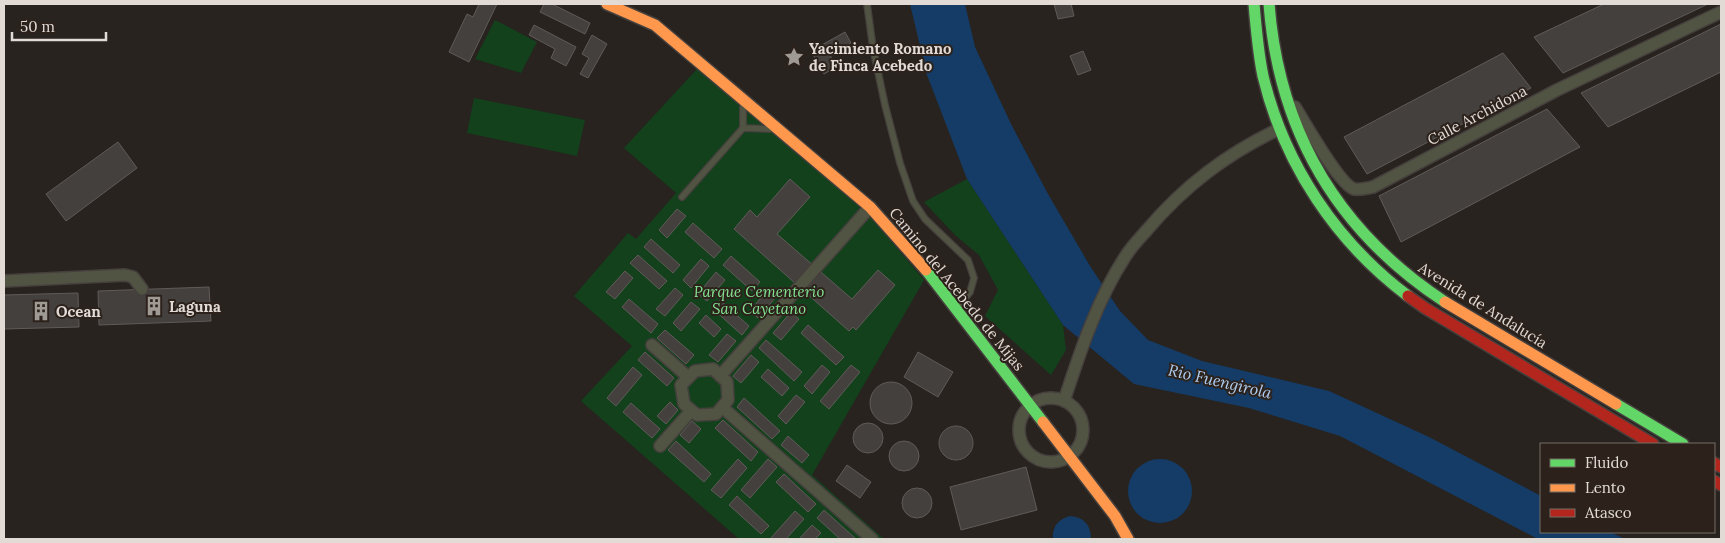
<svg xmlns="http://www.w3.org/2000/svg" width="1725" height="543" viewBox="0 0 1725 543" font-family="Lora,serif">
<rect width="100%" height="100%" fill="#28231f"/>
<path fill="#12411c" d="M495,20l42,22 -16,31 -46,-14z
M697,69l170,144 57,67 -112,195 72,64h-145l-158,-138 51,-55 -58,-50 54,-63 8,6 40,-46 -52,-45z
M474,98l111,22 -8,36 -110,-23z
M967,179l96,146 3,25 -15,25 -66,-59 13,-26 -19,-35 -24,-20 -31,-33z"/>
<path fill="#143c66" d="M910,4h55l10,43 37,79 36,68 42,72 30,45 28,29 54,21 127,30 100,46 112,59v36h69l15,7h-87l-198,-103 -91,-28 -115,-24 -71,-59 -96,-146 -40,-104z
M1128 491a32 32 0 1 1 64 0a32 32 0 1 1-64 0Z
M1070,516c14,1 21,9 21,23h-38c-1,-12 5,-20 17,-23z"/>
<path fill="#44403e" stroke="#605b59" d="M479,4h18l-28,58 -20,-10 18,-38 6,3z
M544,4h8l38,19 -5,11 -45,-22z
M1054,4h17l3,12 -16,3z
M1604,4h104l-145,69 -29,-36z
M1721,24v48l-113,55 -27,-34z
M534,25l42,22 -10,19 -15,-8 4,-9 -26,-14z
M845,32l6,11 -21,12 6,12 -12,7 -13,-23z
M592,35l15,9 -19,34 -8,-4 9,-16 -7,-4z
M1083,51l8,19 -13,5 -8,-19z
M1503,53l28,35 -164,86 -23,-37z
M1547,109l33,38 -179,95 -22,-46z
M118,142l19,26 -71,53 -20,-27z
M790,179l20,18 -33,37 75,65 26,-29 17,15 -39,45 -3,-3 -4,4 -115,-102 16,-19 7,7z
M677,209l9,7 -19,22 -8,-8z
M693,223l29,26 -8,9 -29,-26z
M651,239l29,26 -7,8 -29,-26z
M638,255l29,26 -8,8 -29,-26z
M731,256l29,26 -8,9 -29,-26z
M701,259l8,7 -18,22 -8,-8z
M625,271l8,7 -18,21 -9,-7z
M716,272l9,8 -18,21 -9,-7z
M209,287l2,34 -112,4 -1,-34z
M675,288l8,7 -18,21 -9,-7z
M768,289l9,7 -19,22 -8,-7z
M78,293l1,34 -75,2v-34z
M629,299l29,25 -7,9 -29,-26z
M720,300l29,26 -7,9 -29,-26z
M691,302l9,7 -19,22 -8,-8z
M791,312l8,7 -18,21 -8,-7z
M706,315l15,14 -7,8 -15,-14z
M808,325l36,32 -8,8 -35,-32z
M665,330l29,25 -8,9 -29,-26z
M727,334l9,7 -18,21 -9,-7z
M766,340l36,32 -8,9 -35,-33z
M645,352l29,26 -7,8 -29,-26z
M918,352l35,20 -15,25 -34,-20z
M751,355l8,7 -18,21 -8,-7z
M822,365l8,7 -18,22 -8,-8z
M851,365l9,7 -31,37 -9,-8z
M633,367l9,8 -26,31 -9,-8z
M768,369l21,19 -7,8 -21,-19z
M870 403a21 21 0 1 1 42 0a21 21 0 1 1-42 0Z
M796,395l9,7 -19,22 -8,-8z
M744,398l36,33 -8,8 -35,-32z
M670,402l8,8 -12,14 -9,-8z
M631,403l29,26 -8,9 -29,-26z
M723,420l35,32 -7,9 -36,-33z
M692,421l9,8 -12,14 -9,-8z
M853 438a15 15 0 1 1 30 0a15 15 0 1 1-30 0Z
M939 443a17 17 0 1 1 34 0a17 17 0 1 1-34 0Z
M788,436l21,19 -7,8 -21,-18z
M676,441l35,33 -7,8 -36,-32z
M889 456a15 15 0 1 1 30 0a15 15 0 1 1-30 0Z
M738,459l9,9 -26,30 -10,-8z
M768,459l9,8 -27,31 -9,-8z
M847,465l24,17 -11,16 -24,-17z
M1026,467l11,43 -76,20 -11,-43z
M784,474l32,30 -8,8 -32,-30z
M902 503a15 15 0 1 1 30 0a15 15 0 1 1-30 0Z
M737,496l32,30 -8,8 -32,-29z
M824,510l32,29h-16l-23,-21z
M795,511l9,8 -18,20h-16z
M812,525l9,8 -6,6h-16z"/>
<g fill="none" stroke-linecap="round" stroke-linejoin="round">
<defs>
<path id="lane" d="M867,4l6,44 12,57 15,58 13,38 12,18 43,41 6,18 -4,14 -12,15
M743,128l28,1
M682,197l61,-69v-23"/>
<path id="street" d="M1295,107c10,16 44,77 59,82 6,1 13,-1 19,-2l184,-97 164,-78
M4,281l121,-6 8,2 9,12
M652,345l36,32
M713,369l14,13 1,18 -12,14 -19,1 -13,-11 -3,-19 14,-14z
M720,376l150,-169
M1019 430a32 32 0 1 1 64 0a32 32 0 1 1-64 0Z
M1064,401c16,-49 33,-101 61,-144 6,-10 14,-18 22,-27 38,-45 80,-76 132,-101
M722,407l150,132
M660,446l31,-35"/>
<path id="fast" d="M1254,4c2,24 4,48 9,72 21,88 73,166 145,220
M1269,4c10,128 68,227 176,298
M926,270l117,152
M1616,404l67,40"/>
<path id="slow" d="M607,4l48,21 215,182 56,63
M1445,302l171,102
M1043,422l72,94 13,23"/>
<path id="jam" d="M1408,296l17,12 228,136
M1714,463l7,4
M1714,481l7,4"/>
</defs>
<use href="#lane" stroke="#45403d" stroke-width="8"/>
<use href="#street" stroke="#45403d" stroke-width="14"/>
<use href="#fast" stroke="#45403d" stroke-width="14"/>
<use href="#slow" stroke="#45403d" stroke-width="14"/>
<use href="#jam" stroke="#45403d" stroke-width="14"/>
<use href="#lane" stroke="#525443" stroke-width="5.5"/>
<use href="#street" stroke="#525443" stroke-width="11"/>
<use href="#fast" stroke="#63d668" stroke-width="11"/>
<use href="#slow" stroke="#ff974d" stroke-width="11"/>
<use href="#jam" stroke="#b3261e" stroke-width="11"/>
</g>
<defs>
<symbol id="sight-bare" viewBox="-9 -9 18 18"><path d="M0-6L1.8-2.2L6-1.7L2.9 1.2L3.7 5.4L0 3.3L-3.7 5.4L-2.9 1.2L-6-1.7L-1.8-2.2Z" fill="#a09a95" stroke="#2c221b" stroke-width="2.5" paint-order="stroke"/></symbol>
<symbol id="building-bare" viewBox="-9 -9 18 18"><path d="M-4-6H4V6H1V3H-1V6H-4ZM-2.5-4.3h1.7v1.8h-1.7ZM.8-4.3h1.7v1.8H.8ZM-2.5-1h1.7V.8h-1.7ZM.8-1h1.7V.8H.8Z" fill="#a09a95" stroke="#2c221b" stroke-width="2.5" paint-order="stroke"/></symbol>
</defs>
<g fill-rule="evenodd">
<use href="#sight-bare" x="780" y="43" width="28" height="28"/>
<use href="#building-bare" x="140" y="292" width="28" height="28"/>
<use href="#building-bare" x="27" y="297" width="28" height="28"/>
</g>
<g text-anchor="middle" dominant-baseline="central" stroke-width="4" stroke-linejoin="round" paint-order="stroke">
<g font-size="15" font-weight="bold" fill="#e1dad5" stroke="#2c221b" text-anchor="start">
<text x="809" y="48">Yacimiento Romano<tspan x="809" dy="17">de Finca Acebedo</tspan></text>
<text x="169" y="306">Laguna</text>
<text x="56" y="311">Ocean</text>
</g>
<g font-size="15" fill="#e1dad5" stroke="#2c221b">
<text transform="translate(1477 115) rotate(-28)">Calle Archidona</text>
<text transform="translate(957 289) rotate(51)">Camino del Acebedo de Mijas</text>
<text transform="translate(1483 305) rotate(32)">Avenida de Andalucía</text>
</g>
<g font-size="15" font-style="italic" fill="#84e492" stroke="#2c221b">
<text x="759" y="291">Parque Cementerio<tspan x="759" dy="17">San Cayetano</tspan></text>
</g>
<g font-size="16" font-style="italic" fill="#afcdef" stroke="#2c221b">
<text transform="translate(1220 381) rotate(13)">Rio Fuengirola</text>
</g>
</g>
<rect width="1725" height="543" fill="none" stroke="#e1dad5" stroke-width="10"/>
<rect x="1540" y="443" width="175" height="90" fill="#2c221b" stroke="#746c65"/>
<rect x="1550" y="459" width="25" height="8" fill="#63d668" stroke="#746c65"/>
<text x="1585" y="468" font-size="15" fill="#e1dad5">Fluido</text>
<rect x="1550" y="484" width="25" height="8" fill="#ff974d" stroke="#746c65"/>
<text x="1585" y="493" font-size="15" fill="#e1dad5">Lento</text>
<rect x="1550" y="509" width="25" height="8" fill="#b3261e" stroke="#746c65"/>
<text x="1585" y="518" font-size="15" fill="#e1dad5">Atasco</text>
<path d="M12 32v8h94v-8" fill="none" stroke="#e1dad5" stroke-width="2.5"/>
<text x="20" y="32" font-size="15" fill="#e1dad5" stroke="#2c221b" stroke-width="4" paint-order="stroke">50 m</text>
</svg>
